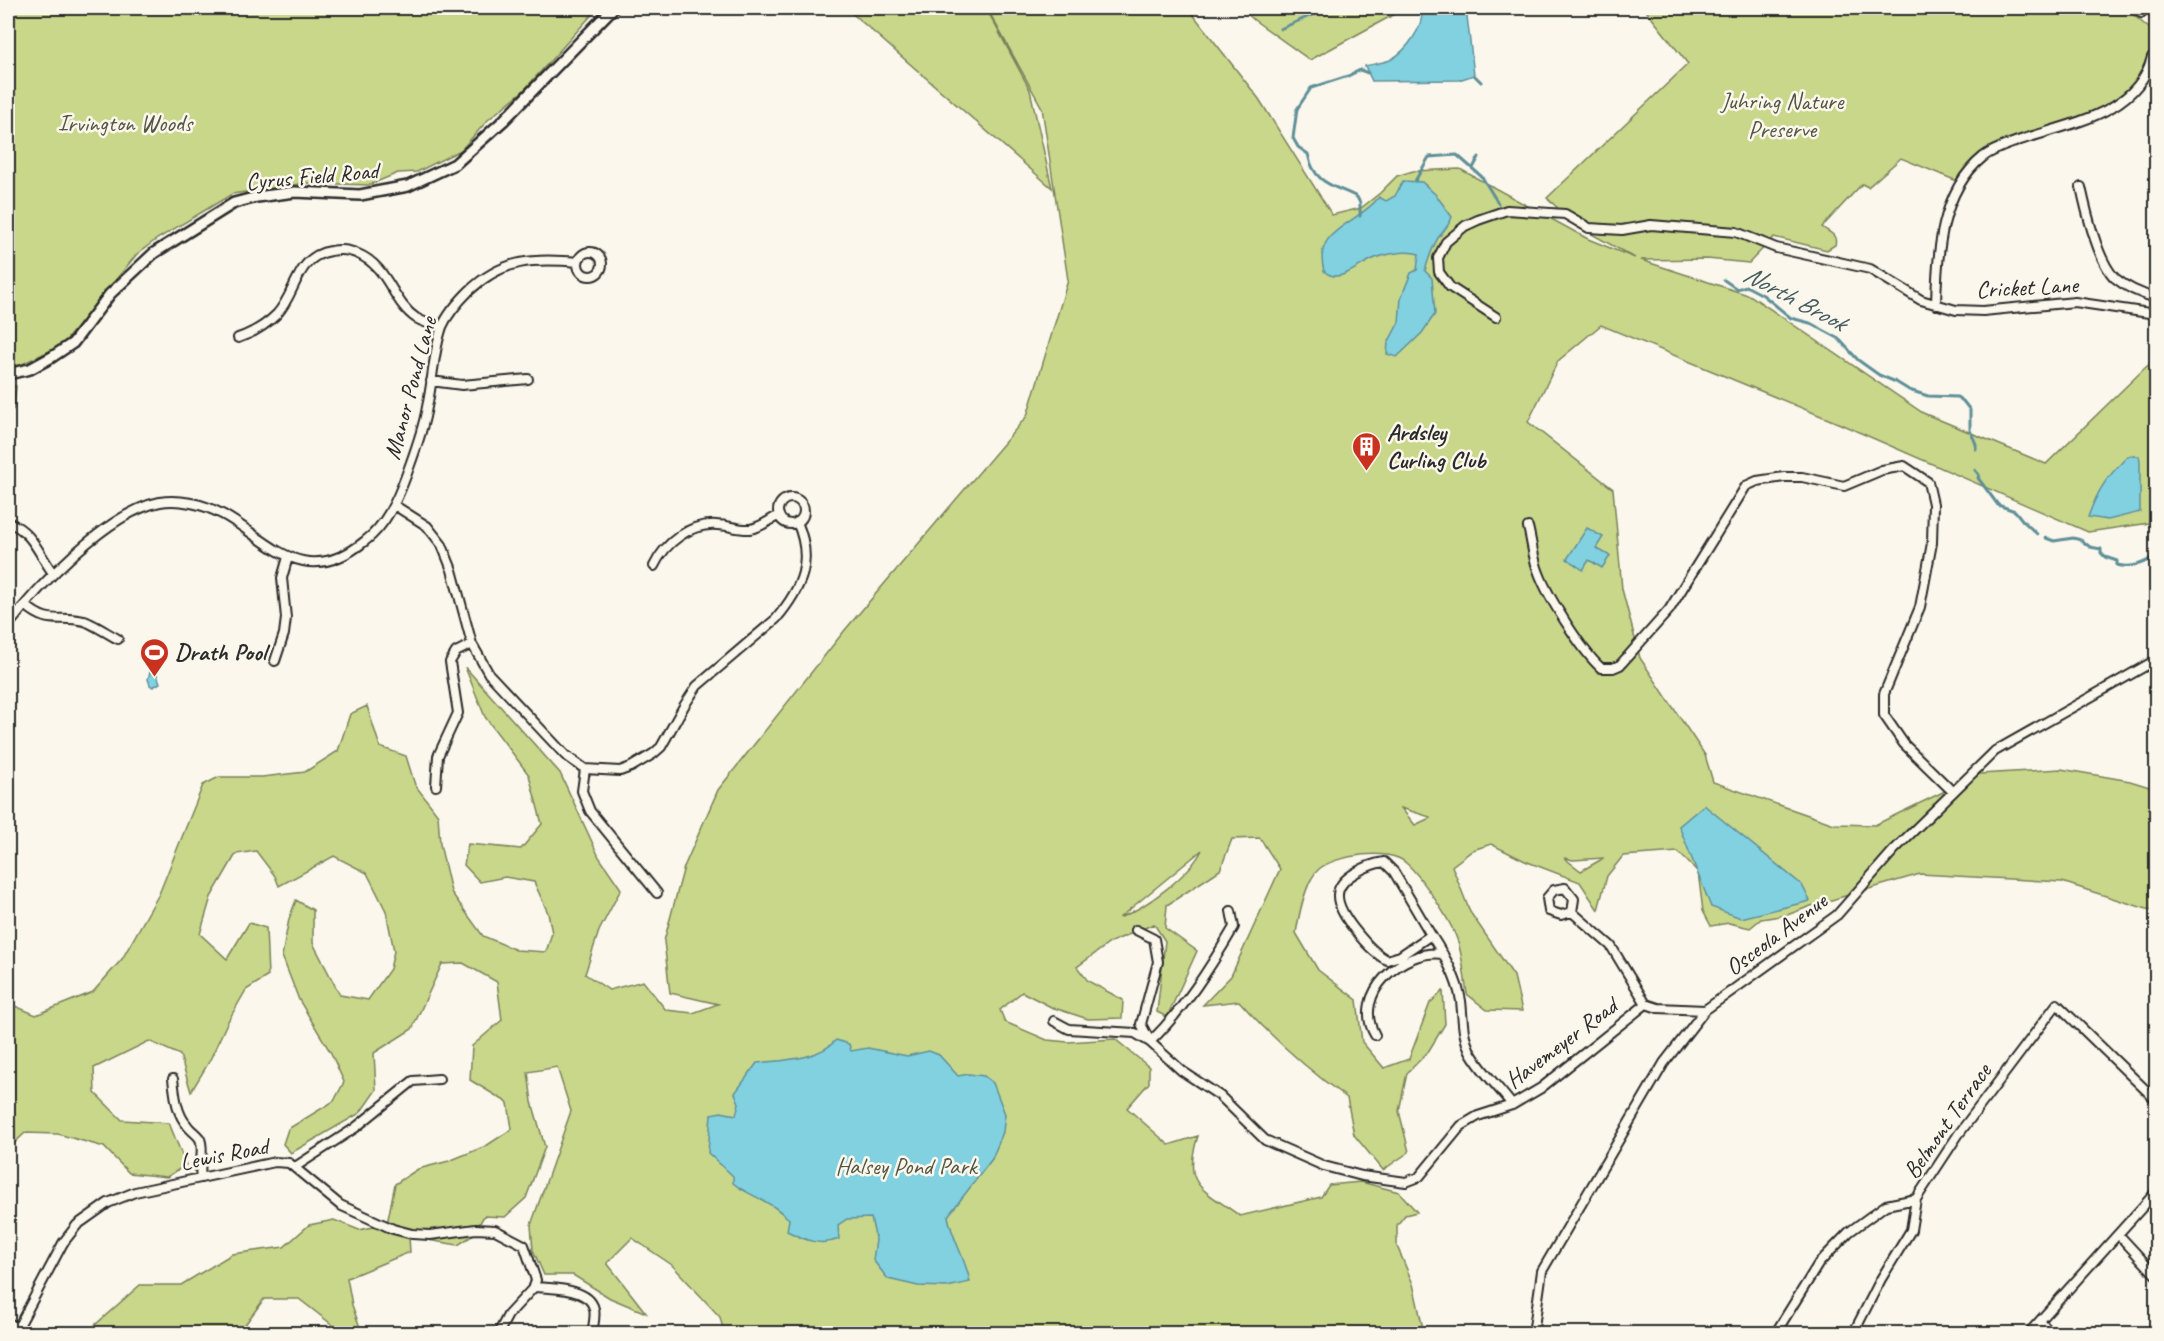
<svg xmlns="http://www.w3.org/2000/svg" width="2164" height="1341" viewBox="0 0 2164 1341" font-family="Caveat,sans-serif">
<rect width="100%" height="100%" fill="#fbf7ec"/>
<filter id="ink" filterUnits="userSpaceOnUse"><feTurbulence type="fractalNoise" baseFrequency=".0167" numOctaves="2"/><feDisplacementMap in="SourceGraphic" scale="12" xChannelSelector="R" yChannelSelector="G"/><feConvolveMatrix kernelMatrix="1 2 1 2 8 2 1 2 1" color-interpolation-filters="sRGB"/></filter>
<g filter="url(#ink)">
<path fill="#c9d78a" stroke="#7a815a" stroke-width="1.5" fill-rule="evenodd" d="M8,8h590l-74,82 -36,30 -27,30 -44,22 -19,1 -29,12 -63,-2 -74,11 -75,45 -20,15 -75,91 -44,21 -10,3z
M846,8h140l44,82 22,98z
M987,8h201l71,91 73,116 29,-7 19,-15 17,-17 16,-5 47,-2 128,70 47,19 -58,-32 -30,-28 141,-134 -44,-56h481l31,26v32l-23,27 -17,12 -133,52 -21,26 -61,-25 -33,29 -6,-3 -40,43c7,6 16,7 13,18l-8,5 -53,-13 -25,26 -42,-4 -66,1 110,36 172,117 123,51 100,-97 10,-7v162l-68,10 -250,-109 -237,-98 -43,36 -30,61 85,67 9,100 18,69 65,97 8,27 121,42 41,1 105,-51 81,-5 69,12 26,8v123l-94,-30 -142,-8 -109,32 -24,9 -26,4 -11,9 -21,-5 -18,3 -8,-15 -5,-39 -20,-20 -55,4 -16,20 -9,34 -18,-28 -55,-21 -34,-17 -18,6 -21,16 18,46 44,64 8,35 -35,-1 -20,-16c-3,-18 -4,-38 -10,-55 -7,-19 -35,-62 -51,-76 -16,-16 -70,-8 -87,6 -14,12 -20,46 -23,64l22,37 39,30 5,42 22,26 25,-9 21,-56 13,-12 2,33 -17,28 -21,21 -8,38 10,41 -26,18 -29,-35 -7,-37c-40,-29 -75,-60 -108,-97l-36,4 28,-29 49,-107 -20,-31 -28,1 -12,31 -53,35 -2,23 32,23 -30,66 -10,-5 8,-71 -11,-17 -43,18 -34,25 11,14 35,19 -1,18 -34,1 -37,-12 -29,-15 -22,18 5,12 42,18 21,2 47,-3 34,28v16l-22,25 42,37 29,-9c-17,51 6,53 42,80l81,-19 8,-12 32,-3 38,10 18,20 -12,3 -8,10v21l16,38 11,49h-700l-4,-16 -48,-52 -40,-27 -25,25 39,50 -36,-15 -37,-23h-29l-11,-25 -2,-25 40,-114 -14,-44 -29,5 4,30 13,45 -19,51 -21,19 -21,-1 -12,20 -14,9 -49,-8 1,15 -63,26 5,27 10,28h-19l-44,-34h-35l-20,27 -3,7h-155l54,-48h41l51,-31 52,-7 25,-22 25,-5 25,10 28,-6 8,-40 23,-15 31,-8 37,-15 26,-17 -4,-26 -38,-23 2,-34 30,-26 -5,-38 -34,-19 -21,1 -30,65 -38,24 2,37 -16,23 -69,40 -8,-9 5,-15 46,-28 10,-19 -13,-29 -32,-53 -17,-44 7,-37 7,-19 17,10v33l27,52 28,5 22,-31 4,-18 -8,-40 -19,-38 -33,-17 -55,30 -4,-10 -19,-25 -20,3 -25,43 -11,37 27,25 22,-36 17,5 2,48 -22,14 -19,33 -18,39 -18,30 -11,-37 -31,-14 -55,27 1,25 27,27 47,3 17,42 -19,12 -38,-4 -25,-26 -46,-13 -33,-1 -17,16v-146l28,12 57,-23 29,-33 37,-65 44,-109 16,-8h43l43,-5 33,-21 12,-37 17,-8 13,41 26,9 9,29 23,30 2,29 11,48 32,44 33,14 30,2 6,-19 -4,-20 -14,-31 -29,-5 -25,5 -16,-17 4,-21 53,5 21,-25 -13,-49 -44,-58 -20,-50 95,106 39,84 22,32 -22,42 -14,43 24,16 34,-9 23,29 27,3 25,-9 -48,-11 -6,-52 20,-74 34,-77 127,-160 182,-214 41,-136 -26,-172zM1401,808l29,9v1l-15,7zM1202,850c-12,25 -57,58 -83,68zM1564,858l9,2 31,-2 -23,13z
M1241,8h165l-96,52 -56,-40z
M8,386h8l-2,22 -6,8z"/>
<path fill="#82d1e0" stroke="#5f8f98" stroke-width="1.5" d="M1422,8h44l8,67 -15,5 -87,1 -7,-15c8,-2 17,-3 25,-6 17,-9 34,-33 32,-52z
M1403,181l19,1 14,13 16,22c-3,9 -9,14 -14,21 -6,10 -10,22 -13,33l7,7 3,36 -13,19 -25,24 -10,-3 1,-11 11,-21 2,-24 10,-25 6,-3 2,-16c-13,-4 -36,0 -48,6 -14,6 -33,25 -47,11 -12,-43 34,-46 55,-74l7,4 9,-5z
M2128,456h11l1,6v50l-32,8 -20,-3c10,-28 19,-40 40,-61z
M1587,528l16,9 -7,11 14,8 -8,12 -13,-8 -6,10 -16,-11z
M155,669l5,14 -7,4 -3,-2 -2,-6 2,-7z
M1704,805l98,80 8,16 -69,17 -30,-11 -32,-81z
M836,1040l13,4 2,7 17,-3 39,8 22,-5 10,4 19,21 11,-2 15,2 9,7 12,31 -2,18 -11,27 -44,57c4,23 18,43 22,66l-23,5 -29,-1 -30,-7 -15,-19 3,-20 -5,-22 -24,1 -9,6 1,14c-19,8 -34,1 -52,-8l2,-12c-5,-4 -10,-9 -15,-12 -14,-10 -28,-13 -41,-24v-7l-25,-23 3,-39 10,-2 15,3 3,-12 -4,-10 22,-30c26,-3 61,-3 79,-23z"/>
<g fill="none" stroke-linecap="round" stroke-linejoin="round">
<path stroke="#5f8f98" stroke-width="3" d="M1280,29l48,-21
M1474,75l7,7
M1473,168l6,-11
M1415,181l14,-24 28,-2 25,22 16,26
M1360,216v-13l-3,-6c-24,-12 -43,-13 -49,-43l-10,-7 -5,-9 4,-29 14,-21 37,-12 12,-6 8,3
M1724,280l13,9 9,-3 17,9 28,23 19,5 28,15 20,22 21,15 17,7 13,8 19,6 29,1 6,4 7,9v20l6,14v5
M1975,470l4,5 -1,3 20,27 17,6 8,10 14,13
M2046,538l8,3 19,-3 8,2 9,7 11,2v4l4,4 12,4v4c10,3 24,0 33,-6l6,2"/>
<defs>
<path id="minor" d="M2141,13l4,-5
M2081,187c5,23 17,75 34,91 12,10 26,16 41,20
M578 264a12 12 0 1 1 24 0a12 12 0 1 1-24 0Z
M1936,305c1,-50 4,-113 47,-148 9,-7 21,-11 32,-15 49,-18 122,-26 137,-85
M1496,317l-46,-30 -11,-15 -1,-14 8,-16 19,-16 13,-6 29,-10 58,4 24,14 33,2 29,-5 85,7 40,16 94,21 51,31 35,10 27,1 92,-9 81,12
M238,338c15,-5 27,-12 39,-24 20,-22 19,-58 54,-63 9,-2 19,-1 27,3 31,13 34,48 58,64 8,5 17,7 26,9
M431,381l31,4 66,-6
M778 511a13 13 0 1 1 26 0a13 13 0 1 1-26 0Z
M394,505l33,21 15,19 10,25 20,74 17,30 76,81 20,14 35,2 11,-4 22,-13 8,-7 23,-41 13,-20 79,-67c26,-31 38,-58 21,-97
M8,522c25,10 30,31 45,51
M1528,527c4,15 5,32 11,46 9,24 43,78 62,95h12l7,-3 49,-55 77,-124 11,-5 27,-4h18l42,9 38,-16 22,-4 24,16 5,22 -1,39 -12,64 -36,87v21l20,29 49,48
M654,566c11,-23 36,-43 63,-41 11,0 22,5 33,4 10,-1 20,-9 29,-14
M25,605c26,22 33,9 59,16 6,1 26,14 34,18
M8,626c30,-40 100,-114 152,-124 10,-2 21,-1 31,1 66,11 99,99 174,38 21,-16 32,-41 41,-65 8,-22 17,-45 21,-69 6,-26 6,-54 15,-80 6,-14 16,-25 27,-36 33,-32 65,-33 109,-29
M275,661l9,-27 2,-16 -4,-40 6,-21
M585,769l-3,22 8,20 67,82
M436,786l2,-30 20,-43 -8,-51 6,-10 16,-8
M1384,862l10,10 37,63 -31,21 -13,4c-16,-8 -50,-46 -49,-65 0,-18 32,-31 46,-33z
M1572,912l2,-13 -9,-11 -11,2 -7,8 2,13 12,4 11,-3 39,34 35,58
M1136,930l18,9 4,23 -17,62 9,17
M1431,935c13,20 26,42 30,66 2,17 1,34 9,50 10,19 29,36 42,54
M1054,1021l15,8 66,4 15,9 32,29 38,25 45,44 59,26 38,10 44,6 13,-5 42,-51 17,-10 34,-11 29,-17 105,-84 12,4 47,2
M1375,1035c-24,-41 28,-87 68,-81
M1150,1042c34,-33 60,-74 84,-115l-3,-16
M173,1079c2,15 3,34 14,46 3,5 10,9 13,14 5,12 -2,27 1,39
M295,1167l60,-39 58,-47 26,-2
M2119,1235l37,40
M534,1287c17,1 56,1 60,22 2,7 -1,17 -2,25
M2040,1321l11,13
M8,1323l12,5
M22,1334l-3,-8 44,-83 14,-18 31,-22 27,-11 140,-30 14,1 51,42 53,24 19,5 18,1 46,-6 19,1 29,15 12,35 -2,7
M498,1334l10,-19 26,-28
M1533,1334l9,-63 122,-208 41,-53 132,-95 57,-65 101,-99 161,-91
M1775,1334l44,-71 30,-31 37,-27 30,-6
M1853,1334l28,-55 30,-49 5,-31 42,-64 99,-131 99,96
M2028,1334l128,-142"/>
<path id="tertiary" d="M8,374l22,-5 22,-12 21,-14 37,-49 44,-41 80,-50 23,-6 38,-5 65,3 48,-9 47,-22 48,-43 110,-113"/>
</defs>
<use href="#minor" stroke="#2b2b2b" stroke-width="12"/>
<use href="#tertiary" stroke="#2b2b2b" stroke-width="14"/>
<use href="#minor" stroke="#fbf7ec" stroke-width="8"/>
<use href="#tertiary" stroke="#fbf7ec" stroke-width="9"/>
</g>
</g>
<defs>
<symbol id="building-pin" viewBox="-11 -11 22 30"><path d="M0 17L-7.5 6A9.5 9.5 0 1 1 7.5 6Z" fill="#c8321e" stroke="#fbf7ec"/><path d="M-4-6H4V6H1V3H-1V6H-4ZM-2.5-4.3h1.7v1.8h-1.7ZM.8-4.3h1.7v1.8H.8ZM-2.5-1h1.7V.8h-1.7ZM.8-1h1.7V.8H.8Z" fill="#fff"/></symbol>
<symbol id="stadium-pin" viewBox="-11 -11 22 30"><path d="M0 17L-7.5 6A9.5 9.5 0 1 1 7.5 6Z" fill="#c8321e" stroke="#fbf7ec"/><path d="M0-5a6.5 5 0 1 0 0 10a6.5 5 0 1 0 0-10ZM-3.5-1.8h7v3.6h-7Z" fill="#fff"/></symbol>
</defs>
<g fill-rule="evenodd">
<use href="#building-pin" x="1350" y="430" width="33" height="45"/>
<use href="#stadium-pin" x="138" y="636" width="33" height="45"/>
</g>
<g text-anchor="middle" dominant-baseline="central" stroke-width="5" stroke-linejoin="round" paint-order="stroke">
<g font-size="24" fill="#525643" stroke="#fbf7ec">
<text x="1782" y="101">Juhring Nature<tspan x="1782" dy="28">Preserve</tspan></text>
<text x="125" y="123">Irvington Woods</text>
<text x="906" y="1166">Halsey Pond Park</text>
</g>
<g font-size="24" fill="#2b2b2b" stroke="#fbf7ec">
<text transform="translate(312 176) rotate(-5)">Cyrus Field Road</text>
<text transform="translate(2027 287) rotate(-3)">Cricket Lane</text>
<text transform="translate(410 388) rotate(-75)">Manor Pond Lane</text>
<text transform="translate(1776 934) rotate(-37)">Osceola Avenue</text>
<text transform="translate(1561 1043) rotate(-37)">Havemeyer Road</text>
<text transform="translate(1947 1121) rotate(-55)">Belmont Terrace</text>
<text transform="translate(224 1154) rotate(-11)">Lewis Road</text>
</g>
<g font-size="24" font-weight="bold" fill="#2b2b2b" stroke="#fbf7ec" text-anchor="start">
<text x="1387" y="432">Ardsley<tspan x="1387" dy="28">Curling Club</tspan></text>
<text x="175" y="652">Drath Pool</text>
</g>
<g font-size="26" font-style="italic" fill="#455d61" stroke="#fbf7ec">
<text transform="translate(1795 298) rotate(28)">North Brook</text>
</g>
</g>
<rect width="2164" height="1341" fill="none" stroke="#fbf7ec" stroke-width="30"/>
<rect x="15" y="15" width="2134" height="1311" fill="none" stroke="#2b2b2b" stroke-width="2" filter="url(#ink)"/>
</svg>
